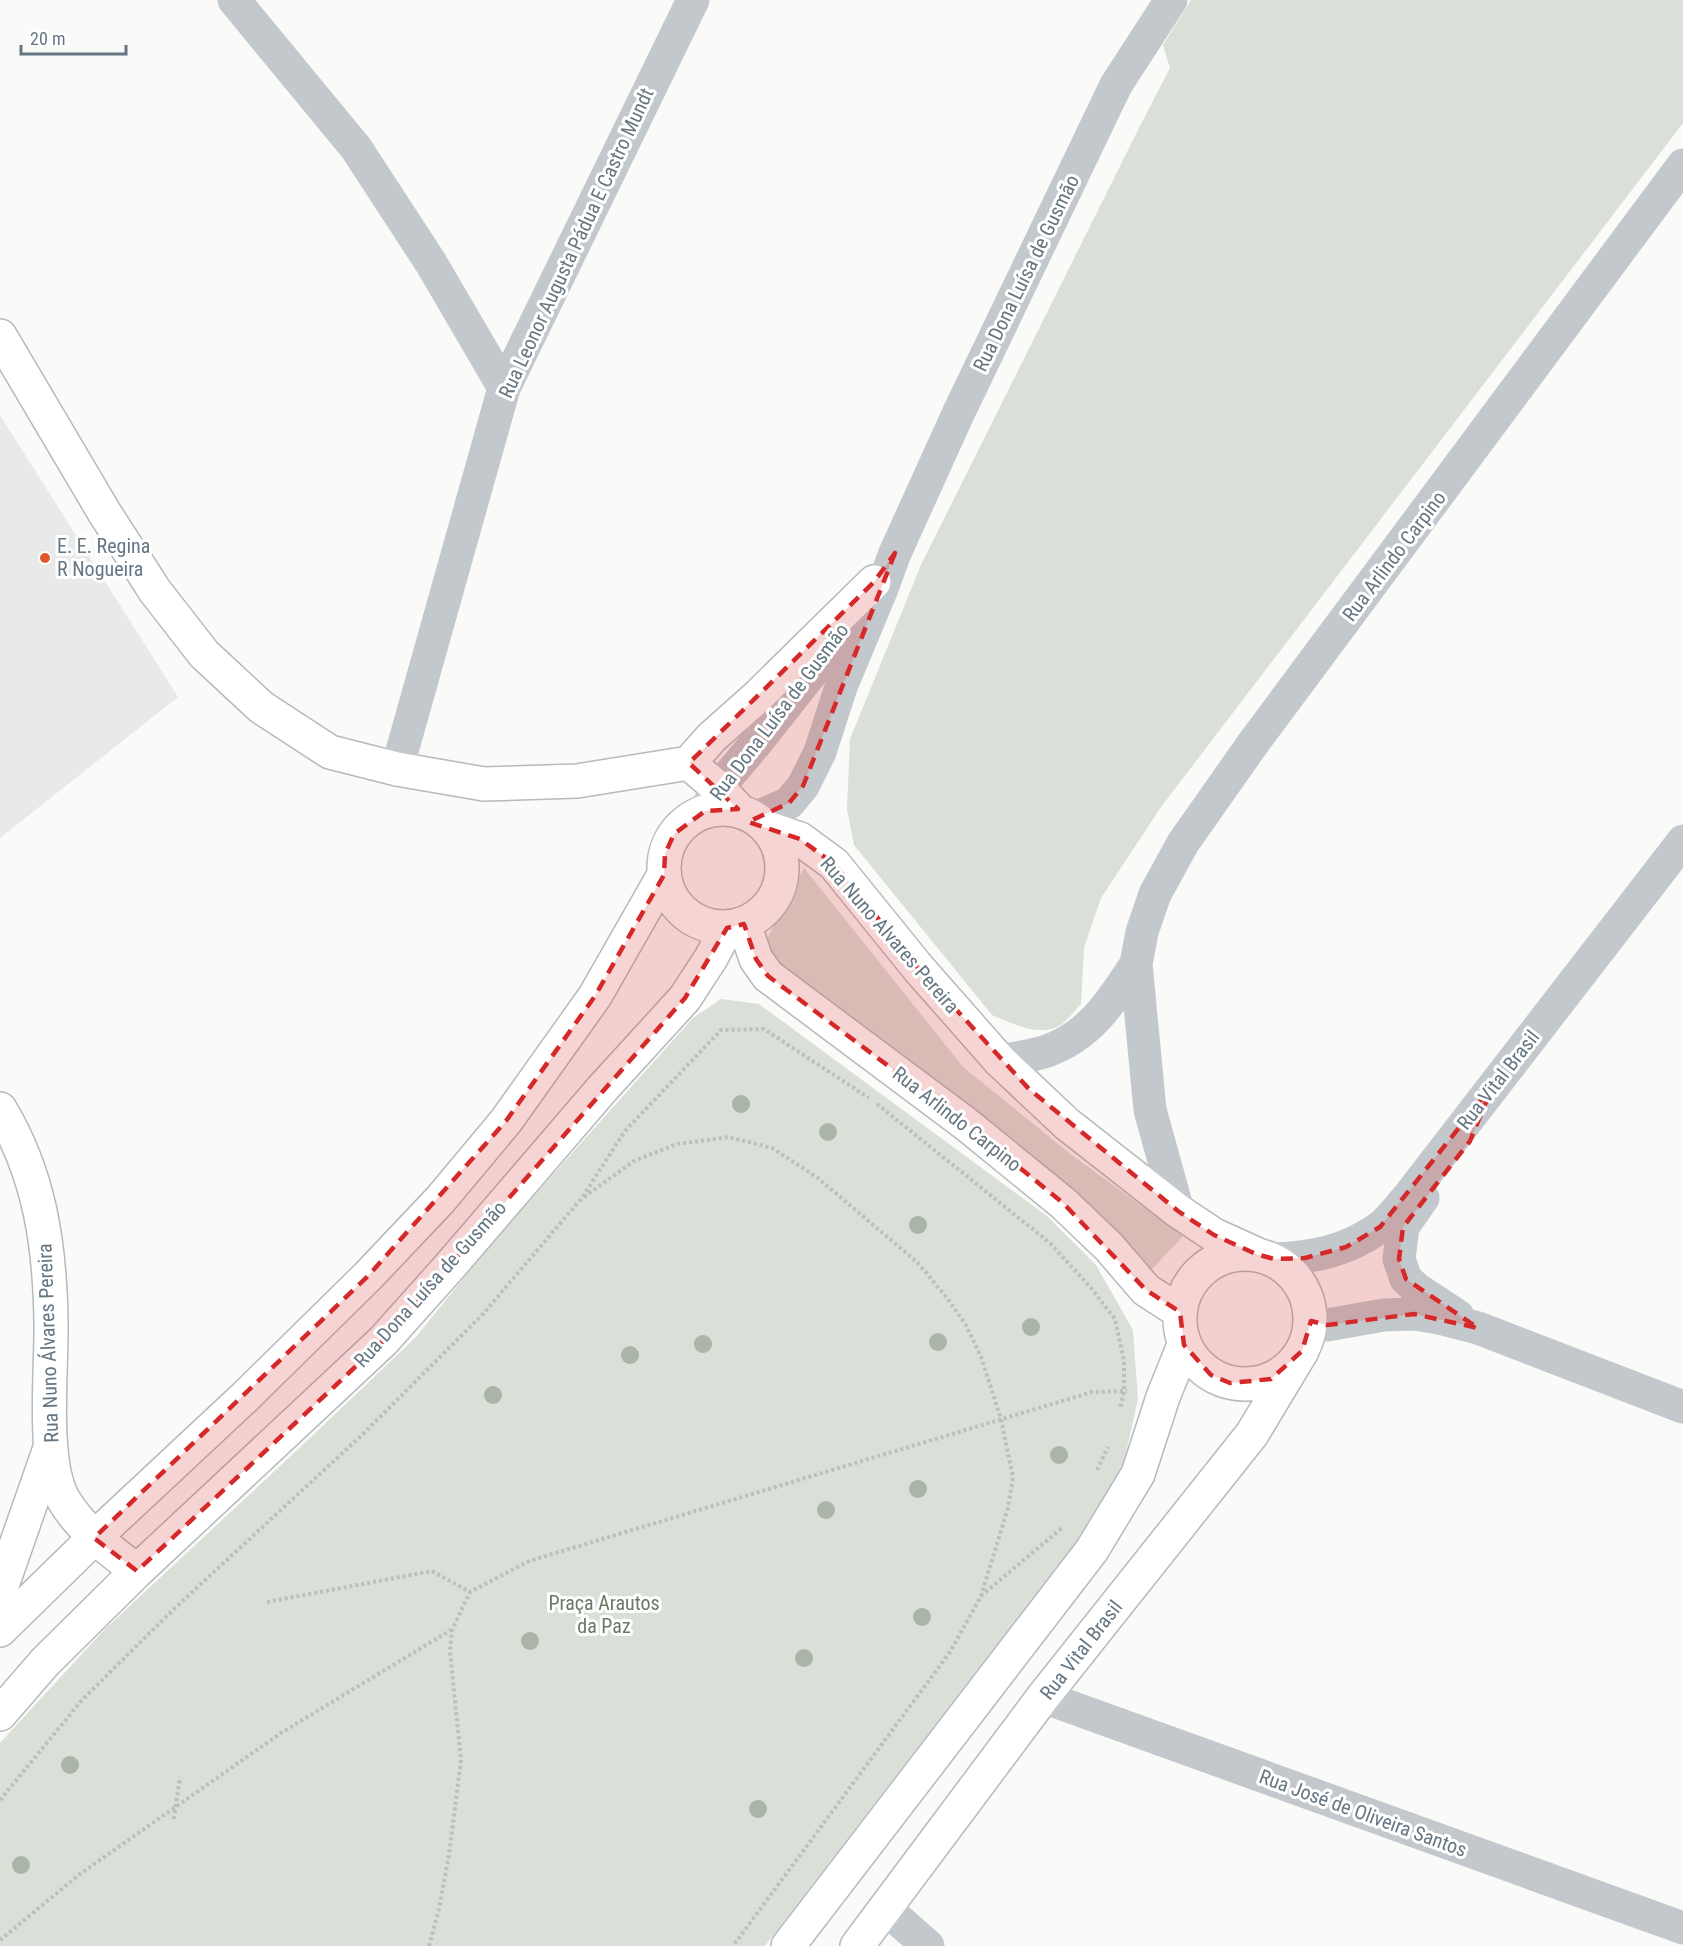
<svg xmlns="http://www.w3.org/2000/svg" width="1683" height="1946" viewBox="0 0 1683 1946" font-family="'Roboto Condensed',sans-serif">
<rect width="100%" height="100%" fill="#fafaf8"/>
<path fill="#e8e9e9" d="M0,415l178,282 -178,141z"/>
<path fill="#dadfd7" d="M1191,0h492v123l-522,684 -60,91 -17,50 -3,56c-7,7 -16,20 -24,23 -21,9 -46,-4 -65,-12l-138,-170 -7,-36 3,-70 71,-174 221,-443 28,-54 -7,-23z
M804,868l159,199 110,89 110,80 -38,41 -372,-314 -6,-24z
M721,999l38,5 288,212 49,49 37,65 5,69 -15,67 -45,73 -313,407h-765v-203l104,-113 205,-191 106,-101 88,-108 190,-212z"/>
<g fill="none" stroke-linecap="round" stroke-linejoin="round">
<defs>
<path id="major" d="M0,336l104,176 51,79 49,63 57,53 69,45 67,17 87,15 93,-3 112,-18 29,25 20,21
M689,763l22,-25 46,-41 117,-115
M664 868a59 59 0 1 1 118 0a59 59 0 1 1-118 0Z
M767,828l33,11 34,25 85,105 81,92 67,63 111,87 36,24 42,19
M744,924l12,35 12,17 198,148 97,79 46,44 37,43 34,22
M0,1109c40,66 50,137 51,214 1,46 -10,142 14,179 18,29 46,49 72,69
M1180 1319a65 65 0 1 1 130 0a65 65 0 1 1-130 0Z
M0,1591l50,-143
M0,1630l94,-92 151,-141 123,-121 72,-76 66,-79 89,-125 69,-121
M0,1714l45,-52 92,-91 246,-230 67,-75 152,-177 83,-91 26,-40 16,-30
M788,1946l304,-396 46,-76 25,-77 21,-52
M857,1946l186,-249 209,-263 50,-83"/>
</defs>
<use href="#major" stroke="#b5babe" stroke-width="36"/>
<path stroke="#bbbfc2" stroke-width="4" stroke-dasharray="3 3" stroke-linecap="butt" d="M877,1104l173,139 41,45 24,31 9,42v30l-4,18
M584,1197l50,-36 43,-17 52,-7 43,11 46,30 100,85 29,35 19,27 15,32 20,62 12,58 -5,31 -27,88 -31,56 -217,294
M1097,1470l11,-23
M981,1596l82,-69
M267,1602l165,-31 38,21
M0,1800l82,-100 92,-91 189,-175 120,-120 98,-115 44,-68 96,-101 43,-1 105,69
M174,1819l6,-42
M0,1940l80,-66 201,-141 170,-103
M429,1946l10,-37 10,-54 12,-95 -11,-109 2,-21 18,-38 59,-31 563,-169 35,-1"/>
<path stroke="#c3c8cc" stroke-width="33" d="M234,0l122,148 75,115 73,125
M397,769l107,-381 189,-388
M705,811l13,-23 39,-46 71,-90 28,-43
M755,818l34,-15 14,-17 17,-34 21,-65 40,-96 14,-38 63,-139 158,-329 55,-85
M1000,1061c15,-3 32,-5 47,-10 43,-15 65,-50 89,-87
M1423,1198l-20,29 -4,32 7,20 11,10 41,27
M1178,1211l-28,-101 -14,-146 6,-32 13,-38 28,-51 71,-101 429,-577
M1274,1259c39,-1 72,-8 105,-31 11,-8 20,-21 29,-31l275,-356
M1311,1321l16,4 57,-10 30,-1 25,4 39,10 205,79
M1043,1697l640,231
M886,1909l42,37"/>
<use href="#major" stroke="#fff" stroke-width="33"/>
</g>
<g fill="#aab4a7">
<circle cx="741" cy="1104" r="9"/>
<circle cx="828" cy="1132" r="9"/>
<circle cx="918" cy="1225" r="9"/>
<circle cx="1031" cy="1327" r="9"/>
<circle cx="938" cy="1342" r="9"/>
<circle cx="703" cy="1344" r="9"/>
<circle cx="630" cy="1355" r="9"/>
<circle cx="493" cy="1395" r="9"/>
<circle cx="1059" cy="1455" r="9"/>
<circle cx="918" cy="1489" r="9"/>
<circle cx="826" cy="1510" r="9"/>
<circle cx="922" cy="1617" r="9"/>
<circle cx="530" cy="1641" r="9"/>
<circle cx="804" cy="1658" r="9"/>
<circle cx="70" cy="1765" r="9"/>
<circle cx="758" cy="1809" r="9"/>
<circle cx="21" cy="1865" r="9"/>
</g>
<path fill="#d62828" fill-opacity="0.2" stroke="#d62828" stroke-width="4.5" stroke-dasharray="12 8" stroke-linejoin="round" d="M895,553l-92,233 -14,17 -41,19 52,17 34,25 85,105 110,120 149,122 36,24 42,19 18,5 31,-1 41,-11 34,-20 113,-142 -23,56 -67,86 -4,32 7,20 72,49 -64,-14 -87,11 -16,-4 -9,30 -31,28 -41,4 -19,-8 -27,-30 -4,-33 -34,-22 -83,-87 -97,-79 -198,-148 -12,-17 -12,-35 -17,4 -42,70 -302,343 -246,230 -43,-33 274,-262 138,-155 89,-125 69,-121 1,-21 9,-20 31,-23 33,-2 -49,-46 185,-181z"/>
<circle fill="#e4572e" stroke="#fff" stroke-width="2" cx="45" cy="558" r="6"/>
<g text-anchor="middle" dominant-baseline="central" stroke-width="6" stroke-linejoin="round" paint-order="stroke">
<g font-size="20" fill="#657683" stroke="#fff">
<text transform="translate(576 243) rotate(-65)">Rua Leonor Augusta Pádua E Castro Mundt</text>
<text transform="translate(1026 273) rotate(-64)">Rua Dona Luísa de Gusmão</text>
<text transform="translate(1394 556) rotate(-53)">Rua Arlindo Carpino</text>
<text transform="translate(779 712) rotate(-53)">Rua Dona Luísa de Gusmão</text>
<text transform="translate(890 935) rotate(49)">Rua Nuno Alvares Pereira</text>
<text transform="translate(1498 1080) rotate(-52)">Rua Vital Brasil</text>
<text transform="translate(957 1119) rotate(38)">Rua Arlindo Carpino</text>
<text transform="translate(430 1284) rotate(-48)">Rua Dona Luísa de Gusmão</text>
<text transform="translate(48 1343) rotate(-92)">Rua Nuno Álvares Pereira</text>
<text transform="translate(1081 1650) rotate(-52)">Rua Vital Brasil</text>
<text transform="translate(1363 1813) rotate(20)">Rua José de Oliveira Santos</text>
</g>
<g font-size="20" fill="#657683" stroke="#fff" text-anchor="start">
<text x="57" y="546">E. E. Regina<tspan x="57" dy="23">R Nogueira</tspan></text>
</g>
<g font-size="20" fill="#687a64" stroke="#fff">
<text x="604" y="1603">Praça Arautos<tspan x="604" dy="23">da Paz</tspan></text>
</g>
</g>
<path d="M21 45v9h105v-9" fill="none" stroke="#657683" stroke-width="3"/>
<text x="30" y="45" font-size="18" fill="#657683" stroke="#ffffff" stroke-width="4.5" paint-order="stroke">20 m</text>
</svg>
